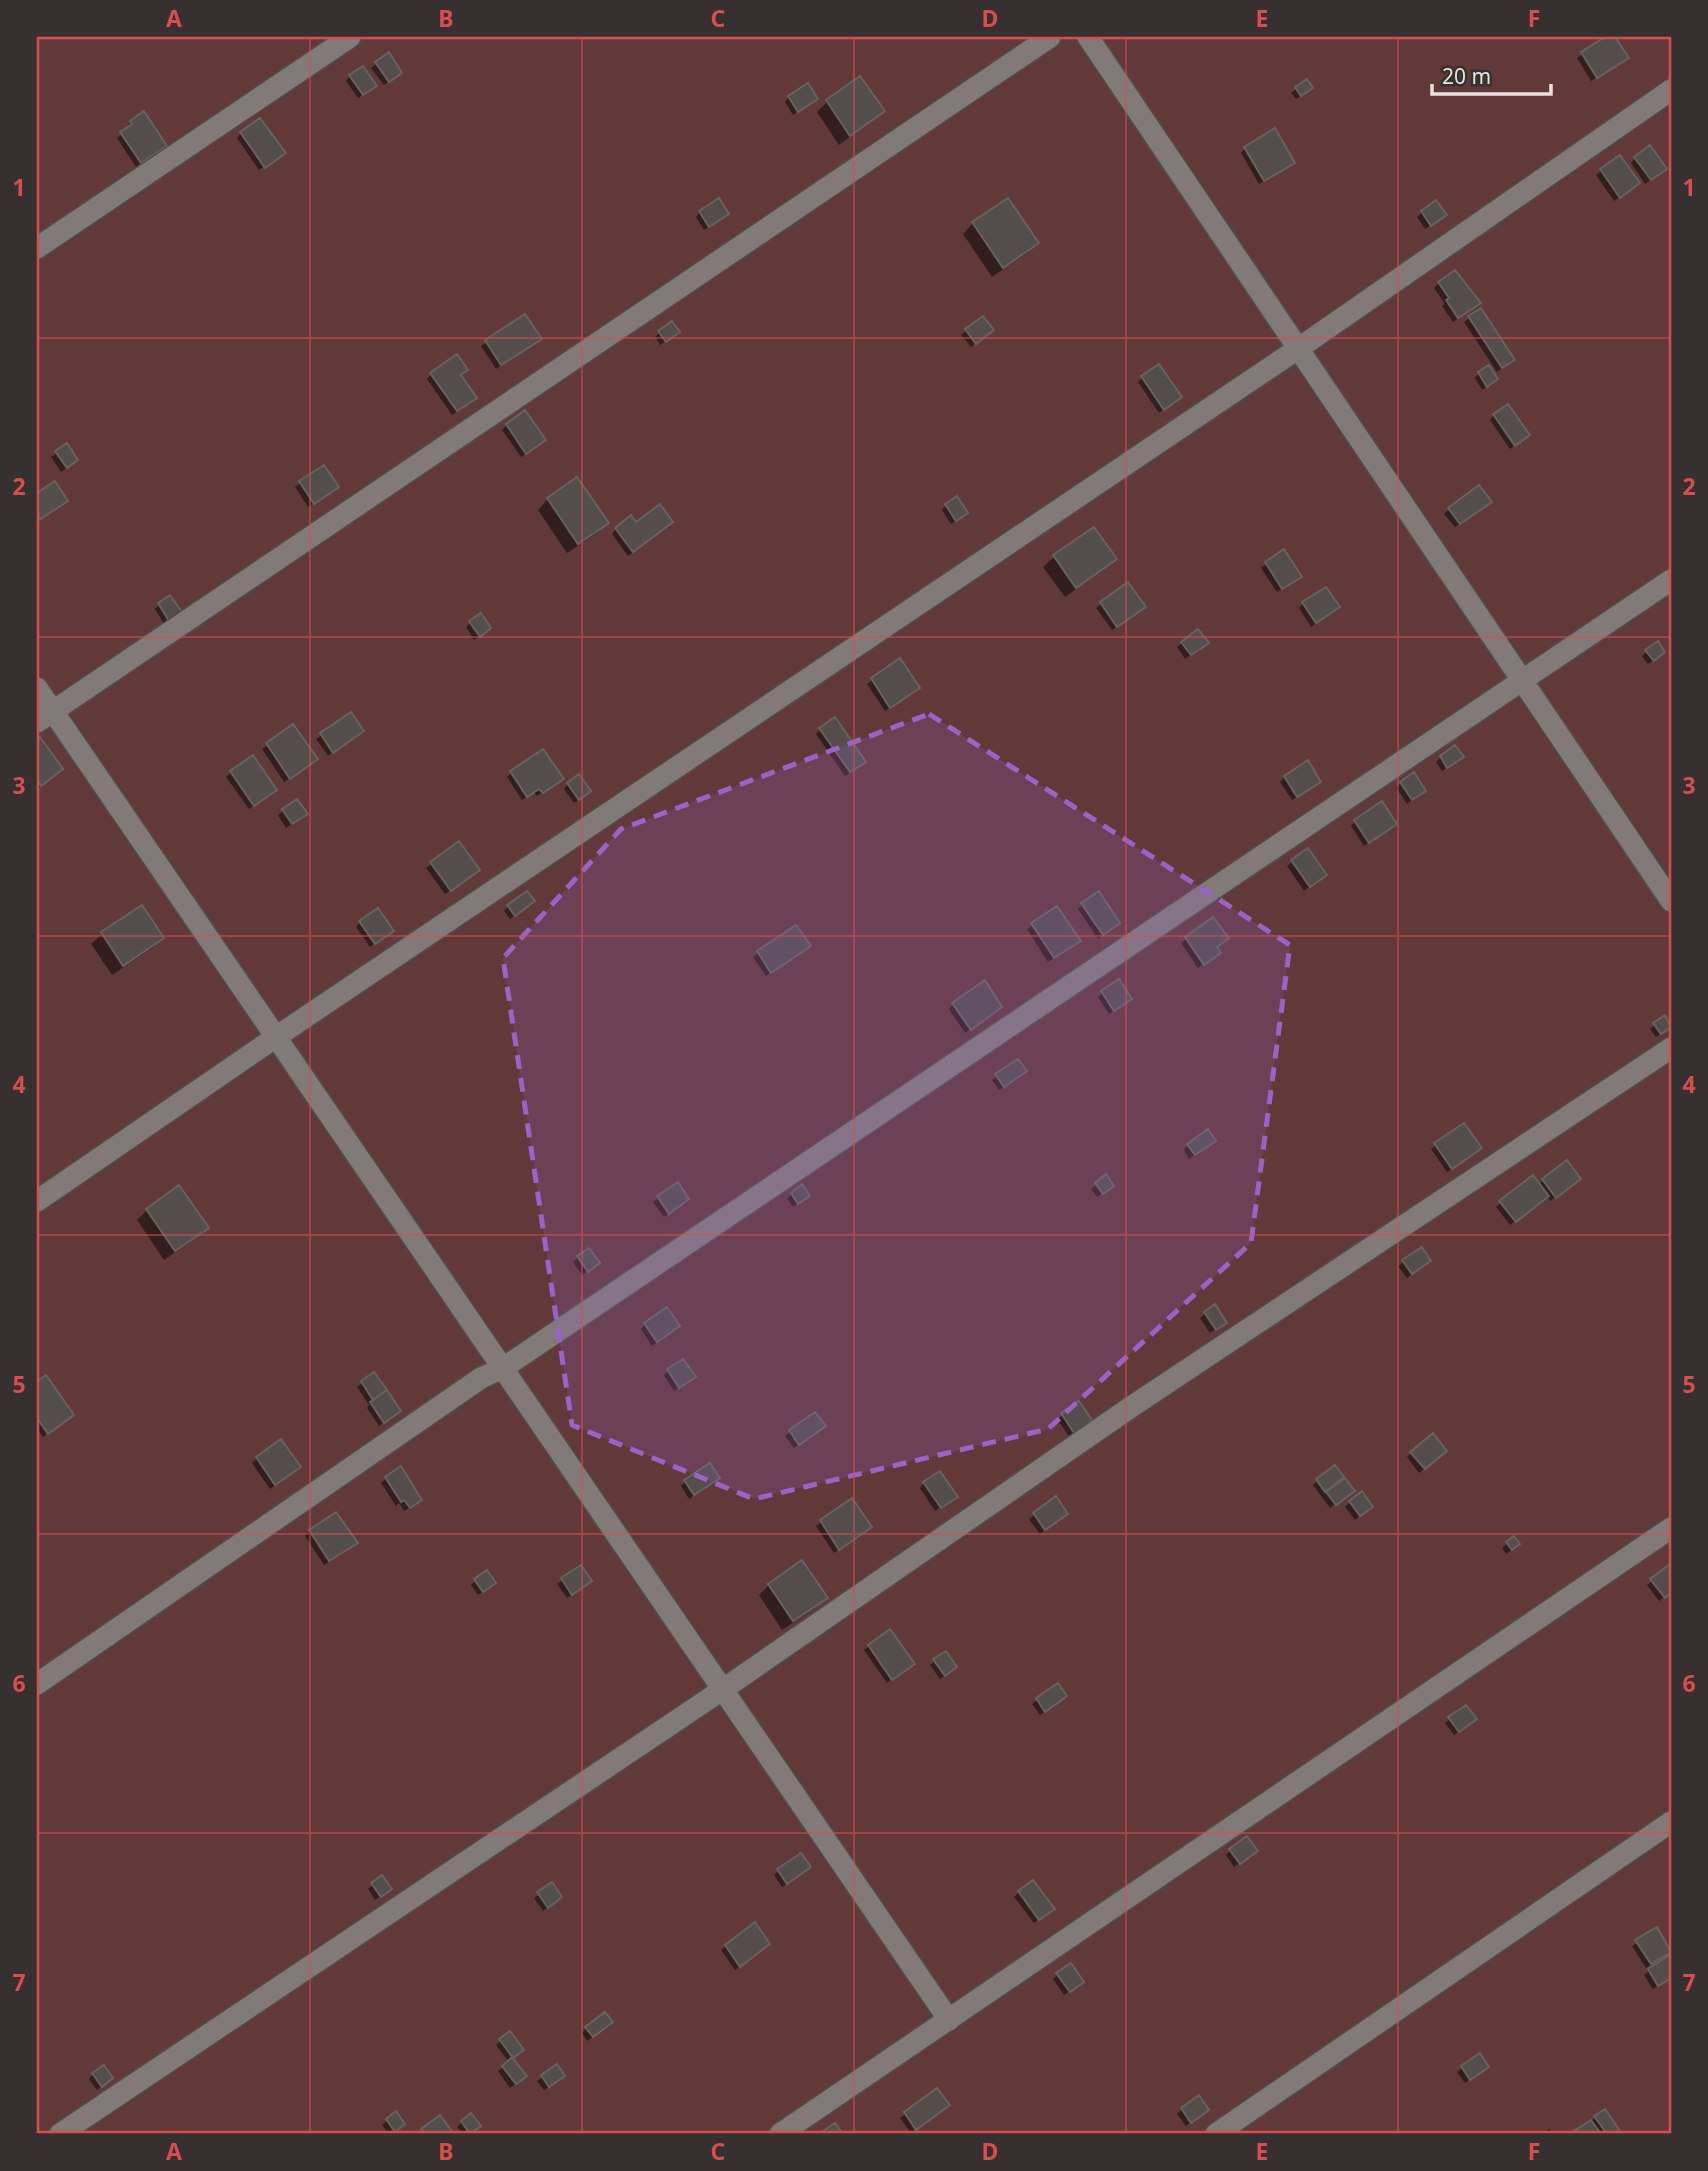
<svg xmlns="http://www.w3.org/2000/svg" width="1708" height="2171" viewBox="0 0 1708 2171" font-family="'Noto Sans',sans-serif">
<rect width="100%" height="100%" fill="#363130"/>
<path fill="#613939" d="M37,37h1634v2097h-1634z"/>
<path fill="#0007" d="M1609,37h4l13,21 -35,23 -14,-23z
M388,55l7,22 -11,8 -13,-17z
M350,76l20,14 -12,8 -12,-17z
M1306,81v11l-10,7 -5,-6z
M789,97l27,2 -23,16 -8,-13z
M827,102l55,9 -10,10 -33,24 -22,-33z
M131,122l34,24 -29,21 -19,-29 11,-9 -2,-2z
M241,133l40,22 -22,15 -22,-32z
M1245,148l43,19 -29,17 -18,-31z
M1619,157l14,31 -19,13 -18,-26z
M1635,158l25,15 -15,11 -14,-21z
M700,212l22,6 -18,12 -8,-13z
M1422,212l18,7 -15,10 -8,-12z
M973,223l64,20 -10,10 -35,24 -29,-43z
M1439,283l35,24 -21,15 -11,-16 3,-2 -11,-16z
M1480,310l28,54 -11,8 -33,-50z
M525,316l10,27 -39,26 -15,-23z
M982,318l5,17 -16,12 -10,-12z
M659,333l14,3 -13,9 -5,-8z
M431,374l29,2 10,26 -18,13 -25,-36z
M1479,374l12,10 -9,6 -7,-12z
M1142,378l33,24 -16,11 -21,-31z
M1494,415l29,25 -13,9 -20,-29z
M507,425l32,20 -18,12 -19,-27z
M67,446l4,19 -10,7 -10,-15z
M323,467l9,24 -24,16 -13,-20z
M54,484l7,21 -24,16v-25z
M548,499l59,23 -10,11 -30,20 -29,-43z
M946,505l15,12 -10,7 -9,-14z
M1485,507l-30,20 -11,-13 5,-5z
M636,524l30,3 -38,29 -16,-22 4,-5z
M1093,529l21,30 -10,10 -39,28 -22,-30 11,-10z
M1283,552l12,29 -18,11 -16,-24z
M1128,585l11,26 -27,19 -16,-22z
M1304,603l34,4 -27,20 -12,-19z
M159,605l16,12 -11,7 -9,-15z
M470,623l14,10 -10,7 -8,-13z
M1182,643l20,4 -17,12 -8,-12z
M1647,651l11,6 -10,7 -6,-8z
M900,661l13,31 -28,19 -18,-27z
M350,715l12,16 -34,25 -12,-17z
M293,727l18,37 -27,18 -22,-33z
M820,730l39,36 -14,10 -29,-42z
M40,740l16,34 -19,15v-47z
M1441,757l16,4 -15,10 -6,-9z
M231,772l39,22 -21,15 -23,-32z
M512,772l49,7 -24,17 -3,-4 -12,8 -15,-23z
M1285,777l29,9 -22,14 -12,-18z
M1401,783l23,8 -17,13 -11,-16z
M568,784l16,12 -10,7 -10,-14z
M297,801l4,17 -15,10 -8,-13z
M1355,822l35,6 -26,18 -13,-20z
M459,844l14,30 -28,20 -19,-26z
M1308,850l12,29 -16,12 -17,-25z
M1082,905l36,18 -20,16 -20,-30z
M508,906h20l-18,13 -6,-8z
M142,908l20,30 -10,10 -40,27 -21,-31 11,-10z
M1057,908l17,37 -26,17 -21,-33z
M1213,919l1,38 -16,11 -17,-25z
M360,922l32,9 -22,16 -14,-20z
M804,950l-38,26 -13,-19 5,-4z
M1102,993l24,10 -17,11 -11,-17z
M953,1004l42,7 -30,22 -16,-24z
M1664,1017l7,8 -15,12 -6,-8z
M997,1076h23l-21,14 -7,-10z
M1463,1125l12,28 -28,19 -16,-23z
M1188,1145h21l-20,14 -5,-9z
M1567,1162l7,22 -24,17 -3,-5 -37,29 -14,-18 5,-5 37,-17z
M1106,1177l1,13 -10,7 -6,-8z
M677,1184l10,15 -23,18 -11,-15z
M792,1194l12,6 -11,7 -6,-8z
M147,1210l60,17 -11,11 -32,22 -27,-40z
M1421,1249l3,16 -17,13 -9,-12z
M578,1258l16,9 -12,8 -9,-13z
M1214,1307l6,20 -10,6 -10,-15z
M645,1325l28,6 -21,15 -11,-17z
M668,1371l25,6 -19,14 -10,-16z
M45,1378l22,42 -24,17 -6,-8v-46z
M362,1383l32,32 -15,11 -12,-18 2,-3 -12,-18z
M1078,1403l7,22 -16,11 -12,-17z
M815,1414l4,17 -25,17 -9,-12z
M1411,1453l29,2 -21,18 -12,-16z
M257,1458l37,14 -24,17 -18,-26z
M1335,1467l17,24 -22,17 -17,-23z
M386,1478l30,26 -12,7 -5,-8 -3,3 -15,-23z
M718,1478l-29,21 -8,-13 5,-5z
M924,1483l27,18 -16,10 -15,-23z
M1055,1499l6,19 -21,16 -11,-15z
M851,1501l19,26 -36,26 -18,-27z
M1350,1502l16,9 -11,9 -10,-13z
M310,1531l41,16 -27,18 -19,-29z
M1513,1539v10l-7,5 -4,-6z
M802,1563l23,34 -10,11 -33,22 -23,-35 10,-10z
M1670,1566l1,26 -12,9 -12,-16z
M581,1567l4,18 -18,13 -10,-14z
M475,1581l14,7 -11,7 -7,-10z
M869,1646l39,22 -21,15 -23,-33z
M935,1661l15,11 -10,7 -10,-14z
M1058,1686l7,10 -25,19 -8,-11z
M1450,1719l20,5 -16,11 -9,-12z
M1231,1850l20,6 -17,11 -8,-12z
M779,1871l25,1 -22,15 -8,-12z
M372,1885l13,8 -10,7 -7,-11z
M1019,1892l29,21 -14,10 -20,-26z
M539,1894l17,8 -13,9 -9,-13z
M1657,1929l14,22 -25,17 -14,-22z
M726,1946l37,3 -28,21 -14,-20z
M1671,1956v22l-18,11 -9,-14z
M1057,1975l20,11 -13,9 -11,-16z
M606,2027l-19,14 -5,-8 4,-5z
M500,2041l17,13 -6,5 9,22 -10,7 -12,-17 11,-9 -13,-17z
M1479,2055l3,16 -17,12 -8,-11z
M557,2067l2,13 -15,10 -7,-9z
M93,2074l13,9 -9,7 -8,-11z
M937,2090l6,20 -32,23 -11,-15z
M1182,2109l20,5 -16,12 -9,-12z
M396,2114l2,15 -9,5 -7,-9z
M1595,2118l23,13 -3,3h-42z
M462,2122l12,9 -5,3h-6l-6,-7z
M1549,2129l4,5h-11z"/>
<path fill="#534d4c" stroke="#686161" stroke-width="2" d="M1605,37h10l14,21 -32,20 -16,-26z
M389,52l13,21 -13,9 -14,-20z
M363,66l14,20 -14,9 -14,-20z
M860,76l25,35 -35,25 -24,-36z
M1307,79l6,9 -12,8 -6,-9z
M808,83l10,16 -20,13 -10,-16z
M144,111l23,35 -26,17 -21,-31 12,-8 -2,-3z
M260,118l26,35 -21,15 -25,-36z
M1275,128l20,35 -31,18 -20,-34z
M1650,145l17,24 -16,11 -17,-23z
M1620,155l20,28 -20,15 -20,-29z
M719,198l10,16 -20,13 -10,-16z
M1008,198l31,45 -36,25 -31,-46z
M1436,200l11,15 -16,11 -10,-15z
M1455,270l26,33 -23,15 -12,-18 3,-2 -11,-16z
M1481,308l34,52 -13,8 -34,-52z
M525,314l17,25 -41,26 -16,-25z
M983,316l11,14 -18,14 -11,-15z
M672,321l8,11 -14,10 -8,-11z
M457,354l11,16 -7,5 16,23 -20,13 -27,-38z
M1159,364l23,33 -18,13 -23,-34z
M1489,365l9,14 -11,8 -9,-15z
M1508,404l22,31 -15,11 -22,-32z
M525,410l21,30 -20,14 -20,-30z
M67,443l11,17 -11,8 -12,-17z
M324,465l15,22 -25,17 -15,-23z
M577,477l32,46 -31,21 -31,-46z
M55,481l13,20 -29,19 -2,-27z
M1479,485l13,17 -32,22 -12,-16z
M957,496l11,17 -12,8 -11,-17z
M660,504l13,18 -40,30 -18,-24 16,-13 5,7z
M1094,527l23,32 -41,29 -23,-33z
M1284,549l18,28 -20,12 -17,-27z
M1128,582l18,25 -29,20 -17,-25z
M1326,587l14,20 -24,16 -14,-21z
M170,595l12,17 -13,9 -11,-18z
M481,613l10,15 -11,9 -11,-16z
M1198,629l11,14 -18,12 -10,-13z
M1658,641l7,11 -11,9 -9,-11z
M900,658l20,30 -30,20 -19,-30z
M351,712l13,19 -31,22 -13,-20z
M835,717l31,45 -16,10 -31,-44z
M293,724l25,35 -28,20 -24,-36z
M40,737l23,32 -22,17 -4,-6v-40z
M1455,745l9,12 -17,11 -7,-12z
M543,749l21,30 -21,14 -4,-4 -12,8 -17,-26z
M253,755l24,35 -23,16 -24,-35z
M1308,760l13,22 -24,15 -13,-21z
M1414,772l12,19 -14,9 -12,-18z
M579,774l12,17 -12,9 -12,-17z
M297,799l11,15 -16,10 -10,-15z
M1382,801l15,23 -28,19 -15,-23z
M459,841l21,29 -29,21 -21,-29z
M1308,848l19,27 -17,12 -19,-27z
M527,891l8,10 -20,15 -8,-11z
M1099,891l21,32 -17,12 -22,-32z
M142,905l22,33 -41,28 -22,-34z
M1057,906l24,35 -27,17 -23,-35z
M378,908l16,23 -19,13 -16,-23z
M1213,917l16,21 -12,9 4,6 -17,12 -19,-28z
M796,925l15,21 -40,27 -14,-22z
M1119,979l13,20 -18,12 -13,-20z
M985,980l17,27 -31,23 -19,-27z
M1665,1015l6,12 -10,7 -8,-11z
M1018,1059l9,12 -23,16 -9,-13z
M1464,1123l18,25 -30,21 -18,-26z
M1208,1129l8,12 -21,14 -8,-11z
M1567,1160l14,19 -25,19 -14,-19z
M1106,1174l8,12 -11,8 -8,-11z
M1533,1175l16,21 -33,26 -17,-21z
M678,1182l11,17 -20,15 -12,-18z
M802,1184l8,12 -12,8 -7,-11z
M179,1185l30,43 -34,23 -29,-42z
M1422,1247l9,14 -19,13 -10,-14z
M589,1248l11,15 -12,9 -11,-16z
M1215,1304l12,19 -11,7 -12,-18z
M667,1307l13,19 -23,16 -13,-19z
M683,1359l13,18 -17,11 -12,-19z
M374,1372l13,18 -14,10 -12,-19z
M46,1375l28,40 -26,19 -11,-16v-37z
M387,1390l14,21 -17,12 -14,-21z
M1079,1401l13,19 -18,13 -13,-20z
M815,1412l11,14 -27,19 -10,-15z
M1433,1433l14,18 -22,18 -15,-17z
M281,1439l20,28 -26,18 -19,-28z
M710,1463l10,15 -26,17 -10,-15z
M1335,1465l9,12 -19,15 -9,-13z
M401,1466l21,34 -12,8 -6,-8 -3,2 -16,-25z
M940,1471l18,26 -17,11 -18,-26z
M1345,1478l10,13 -19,14 -10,-13z
M1362,1491l11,16 -13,9 -11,-15z
M1056,1496l12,18 -23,16 -12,-17z
M852,1498l20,29 -33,23 -19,-30z
M336,1512l22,31 -29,18 -20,-31z
M1514,1536l6,8 -8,6 -6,-8z
M802,1560l26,38 -35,23 -25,-37z
M1670,1564l1,29 -6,5 -15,-19z
M581,1565l11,16 -20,14 -11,-17z
M487,1570l9,13 -13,9 -9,-13z
M890,1629l25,35 -23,16 -24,-35z
M946,1651l11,16 -12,9 -12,-17z
M1058,1683l9,13 -22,16 -9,-14z
M1466,1705l11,14 -18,13 -11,-15z
M1247,1836l11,15 -18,13 -11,-15z
M801,1853l10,14 -24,17 -10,-15z
M382,1875l10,14 -11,8 -10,-14z
M1033,1880l22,29 -16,11 -21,-29z
M552,1882l10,15 -14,11 -11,-16z
M755,1922l15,22 -30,23 -15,-22z
M1657,1927l14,25 -20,12 -16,-24z
M1671,1954v24l-13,8 -10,-17z
M1071,1963l13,19 -14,10 -14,-19z
M605,2012l8,10 -20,15 -8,-10z
M510,2031l14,19 -11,8 -14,-19z
M1480,2053l9,14 -19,13 -9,-14z
M512,2057l15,19 -11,8 -14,-18z
M557,2064l8,12 -16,11 -8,-12z
M104,2065l9,13 -11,9 -10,-14z
M937,2088l13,17 -34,25 -12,-18z
M1199,2095l10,15 -18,13 -10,-15z
M1605,2109l15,22 -3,3h-10l-13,-18z
M396,2111l9,13 -10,8 -9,-13z
M471,2113l10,13 -11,8 -9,-13z
M440,2115l14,19h-29l-4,-5z
M1591,2120l10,14h-29l-1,-1z
M835,2123l8,11h-24z"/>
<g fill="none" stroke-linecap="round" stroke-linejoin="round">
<defs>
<path id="minor" d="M1088,37l583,864
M37,248l313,-211
M37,688l912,1332
M37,722l1013,-685
M37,1201l239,-164 1023,-689 372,-258
M37,1684l444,-306 22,-10 1168,-788
M60,2134l662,-444 409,-283 540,-359
M780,2134l891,-606
M1216,2134l455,-312"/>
</defs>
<use href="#minor" stroke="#524d4c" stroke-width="24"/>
<use href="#minor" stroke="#817a79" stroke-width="21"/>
</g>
<path fill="#9b63c9" fill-opacity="0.2" stroke="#9b63c9" stroke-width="5" stroke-dasharray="14 9" stroke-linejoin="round" d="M929,714l361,231 -39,298 -203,186 -294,70 -182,-74 -69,-467 118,-129z"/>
<path fill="none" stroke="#d94d4d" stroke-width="2" stroke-opacity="0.55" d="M310,37v2097M582,37v2097M854,37v2097M1126,37v2097M1398,37v2097M37,338h1634M37,637h1634M37,936h1634M37,1235h1634M37,1534h1634M37,1833h1634"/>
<rect width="1708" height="2171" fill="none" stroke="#363130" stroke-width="77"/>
<path d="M1432 84v10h119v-10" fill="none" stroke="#e5e2e1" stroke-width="3.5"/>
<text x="1442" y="84" font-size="21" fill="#e5e2e1" stroke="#363130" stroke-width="5" paint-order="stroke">20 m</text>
<rect x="38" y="38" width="1632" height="2094" fill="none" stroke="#d94d4d" stroke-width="2.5"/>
<g font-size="23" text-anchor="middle" font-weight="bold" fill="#d94d4d">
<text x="174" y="27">A</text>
<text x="446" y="27">B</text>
<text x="718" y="27">C</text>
<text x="990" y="27">D</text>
<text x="1262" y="27">E</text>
<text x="1534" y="27">F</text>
<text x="19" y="196">1</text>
<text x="1689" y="196">1</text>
<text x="19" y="495">2</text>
<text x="1689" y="495">2</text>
<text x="19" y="794">3</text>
<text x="1689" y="794">3</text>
<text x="19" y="1093">4</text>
<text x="1689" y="1093">4</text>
<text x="19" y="1393">5</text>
<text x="1689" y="1393">5</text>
<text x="19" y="1692">6</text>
<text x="1689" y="1692">6</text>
<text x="19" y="1991">7</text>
<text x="1689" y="1991">7</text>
<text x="174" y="2160">A</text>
<text x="446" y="2160">B</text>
<text x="718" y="2160">C</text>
<text x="990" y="2160">D</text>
<text x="1262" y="2160">E</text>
<text x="1534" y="2160">F</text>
</g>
</svg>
